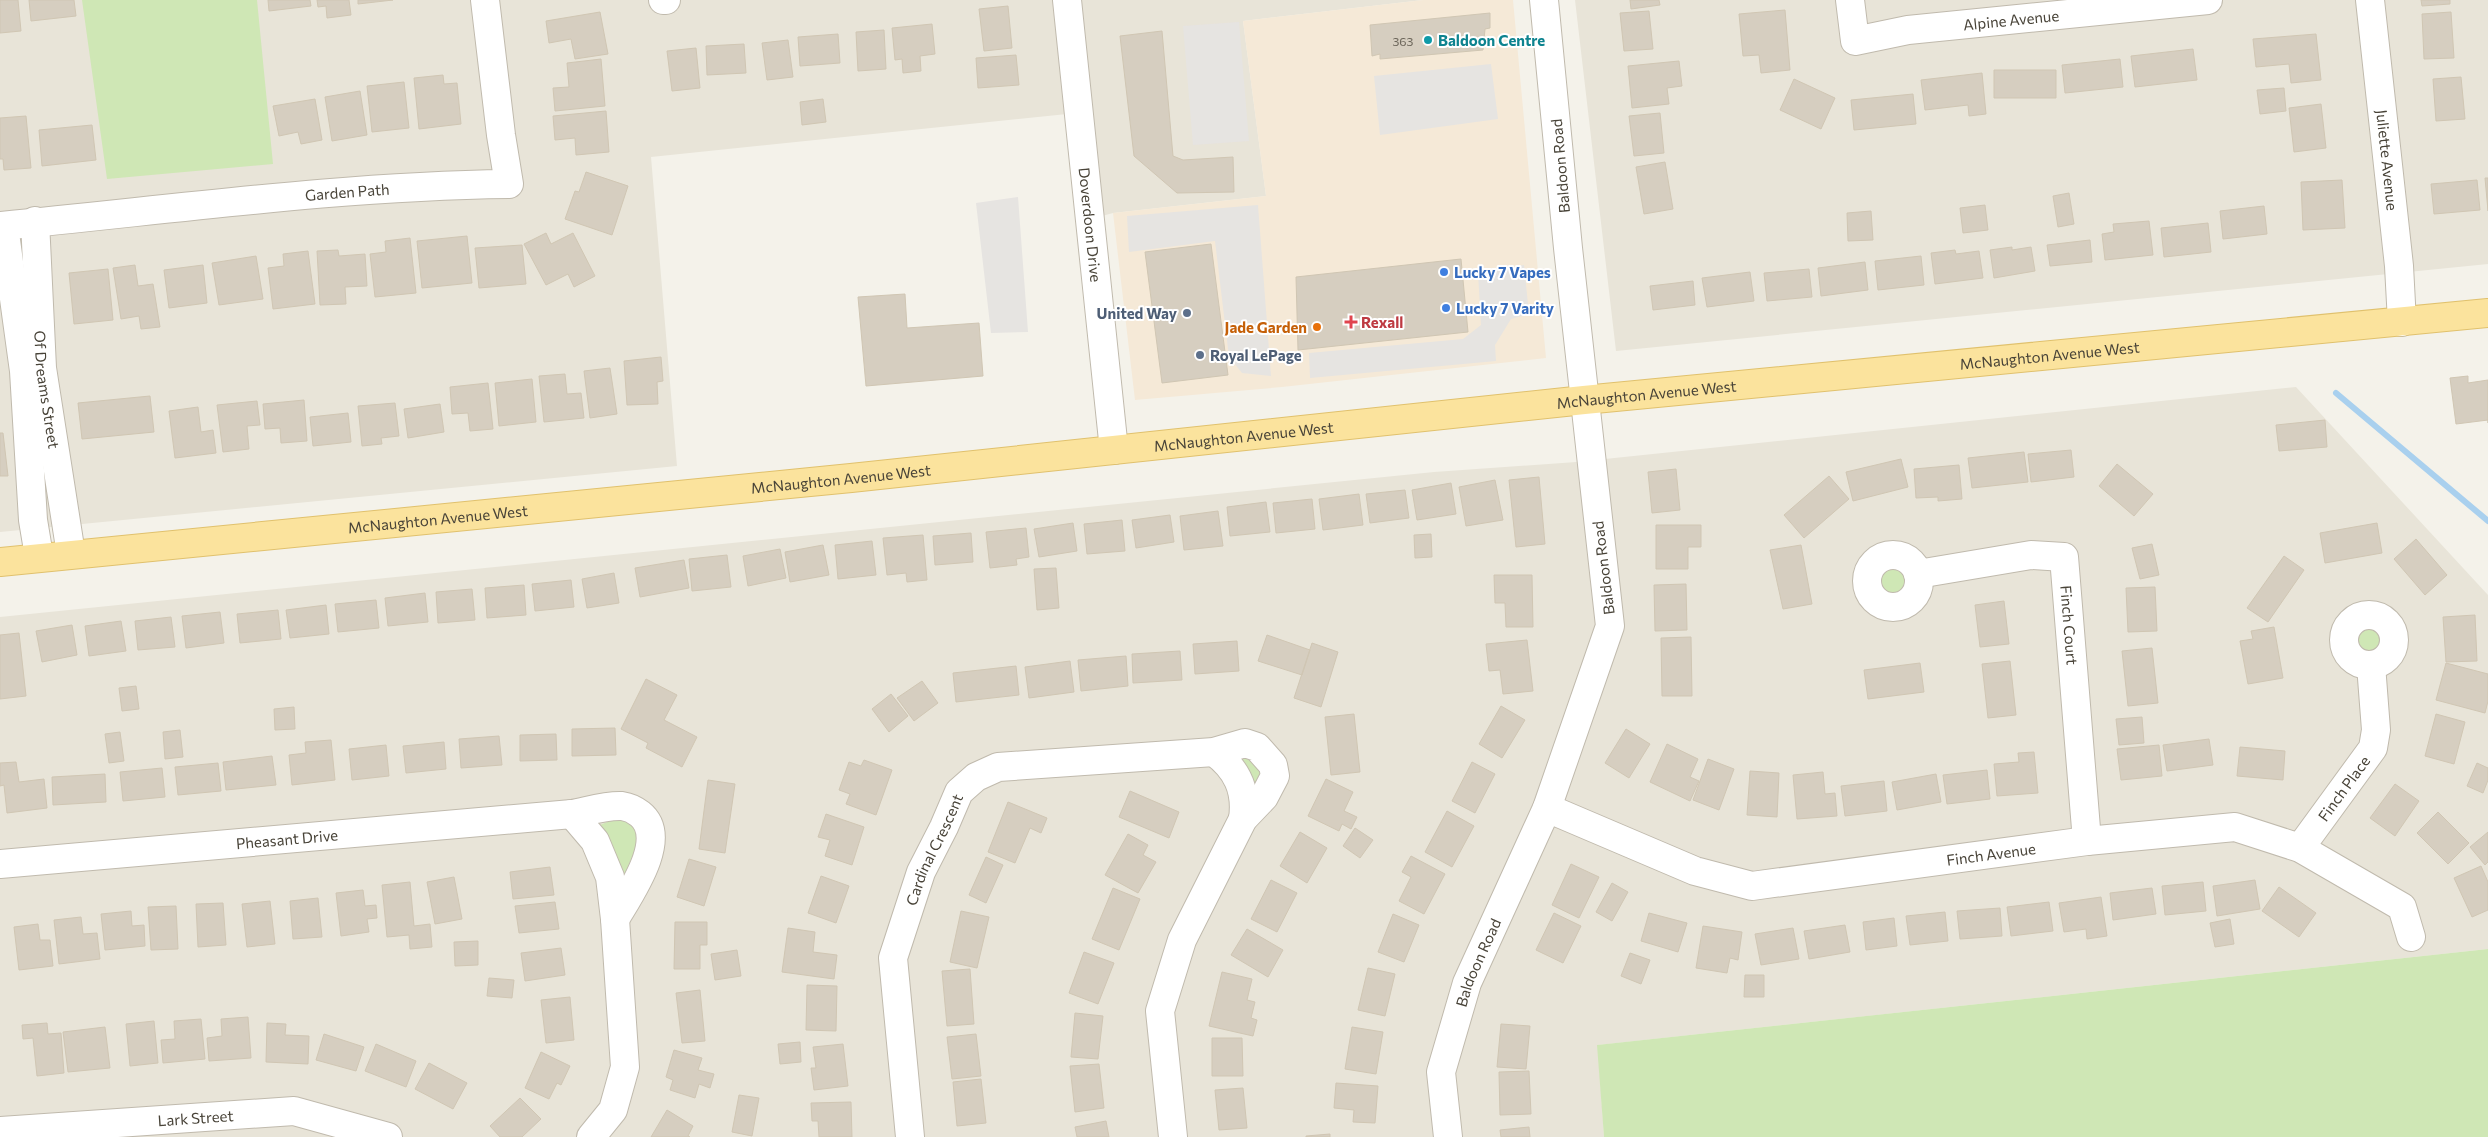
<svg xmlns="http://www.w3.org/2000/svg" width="2488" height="1137" viewBox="0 0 2488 1137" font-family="Commissioner,sans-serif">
<rect width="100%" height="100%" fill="#f4f2ea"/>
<path fill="#e8e4d8" d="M0,0h1423l-180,21 23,175 -153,17 -37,10 -9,-109 -416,43 26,309 -677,66z
M1575,0h913v264l-872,87z
M2296,387l192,208v354l-890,96 6,92h-1604v-520l1434,-145 142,-10z"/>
<path fill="#f5e9d7" d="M1423,0h90l33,358 -264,29 -147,13 -22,-187 153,-17 -23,-175z"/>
<path fill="#cfe7b5" d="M82,0h175l16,164 -166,15z
M1878 581a15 15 0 1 1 30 0a15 15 0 1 1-30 0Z
M2354 640a14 14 0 1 1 28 0a14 14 0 1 1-28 0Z
M1249,757l10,6 3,13 -5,8 -5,-3 -12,-21 1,-2z
M619,817l17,6 3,17 -17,41 -8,-32 -14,-24z
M2488,949v188h-884l-7,-92z"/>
<path fill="#e6e4e1" d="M1239,22l10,119 -56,4 -10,-119z
M1491,64l7,55 -118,16 -6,-59z
M1018,197l10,135 -37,1 -15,-130z
M1258,205l13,171 -29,-3 -13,-16 -14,-116 -86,11 -2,-36z
M1524,265l5,49 -18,5 -16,26 1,16 -186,17 -1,-25 154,-14 18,-14 -3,-53z"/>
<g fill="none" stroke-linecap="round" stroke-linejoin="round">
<path stroke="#a9d0ee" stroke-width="6" d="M2336,393l152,128"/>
</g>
<path fill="#d6cec0" stroke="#d0c6b3" d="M0,0h18l3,31 -21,2z
M29,0h45l2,16 -45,5z
M268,0h42l1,6 -42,5z
M317,0h32l2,15 -24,3 -1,-12 -8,1z
M358,0h35l-35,4z
M1630,0h29l1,5 -29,4z
M2421,0h29v4l-28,2z
M1008,6l4,42 -28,3 -5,-42z
M1785,10l5,60 -29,3 -2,-18 -16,1 -4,-42z
M1649,11l4,38 -29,2 -4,-38z
M600,12l8,42 -33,5 -4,-20 -22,4 -3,-22z
M2451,12l3,46 -30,1 -2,-45z
M1490,13v15l-5,1 -2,21 -103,9v-5l-8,2 -2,-31z
M932,24l3,30 -15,2 1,15 -18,2 -1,-14 -7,1 -3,-32z
M884,30l2,39 -28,2 -2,-39z
M1162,31l11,125 10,4 50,-3 1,35 -57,1 -43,-37 -14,-120z
M838,34l2,29 -40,3 -2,-29z
M2316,34l5,46 -30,3 -2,-19 -33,3 -3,-28z
M788,40l5,37 -26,3 -5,-37z
M744,44l2,29 -39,2 -1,-29z
M696,48l4,40 -28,3 -5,-40z
M2193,49l4,31 -62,7 -4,-31z
M1016,55l3,30 -41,3 -2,-30z
M601,59l4,47 -50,5 -2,-23 16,-1 -2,-24z
M2120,59l3,28 -58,6 -3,-28z
M1679,61l3,25 -15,2 2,16 -37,4 -4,-42z
M1994,70h62v28h-62z
M1982,73l4,41 -17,2 -1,-11 -43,5 -4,-30z
M443,75l1,9 13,-1 4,41 -42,5 -5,-51z
M2461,77l4,42 -29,2 -3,-42z
M1794,79l41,19 -14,31 -41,-19z
M404,82l5,46 -37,4 -5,-46z
M2284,88l2,23 -26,3 -3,-24z
M360,91l7,44 -35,6 -7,-44z
M1913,94l3,30 -62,6 -3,-30z
M315,99l7,41 -21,4 -3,-12 -19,4 -6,-30z
M823,99l3,23 -24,3 -2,-23z
M2321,104l5,44 -32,4 -5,-44z
M606,111l3,41 -33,3 -1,-17 -20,2 -2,-24z
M1660,113l4,40 -30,3 -5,-40z
M26,116l5,52 -27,2 -1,-11h-3v-41z
M92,125l4,35 -54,6 -3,-36z
M1665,162l8,47 -29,5 -8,-47z
M586,172l42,14 -16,49 -47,-16 10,-28 4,1z
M2485,178h3v33z
M2342,180l3,48 -42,2 -2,-48z
M2477,180l3,30 -46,4 -3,-30z
M2069,193l5,31 -16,3 -5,-31z
M1985,205l3,25 -25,3 -3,-25z
M2264,206l3,28 -44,5 -3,-28z
M1871,211l2,29 -25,1 -1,-28z
M2149,221l4,34 -48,5 -3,-26 12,-2 -1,-8z
M2208,223l3,29 -47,5 -3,-29z
M546,233l5,11 22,-11 22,43 -21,11 -6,-13 -22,11 -22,-41z
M467,236l5,47 -50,5 -5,-47z
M410,238l6,55 -41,4 -5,-43 16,-2 -1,-11z
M2090,240l2,22 -42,4 -3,-21z
M1211,244l17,131 -66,8 -17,-131z
M522,245l4,39 -47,4 -4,-40z
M2012,247v3l19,-3 4,24 -41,7 -4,-28z
M338,250l1,6 26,-2 2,32 -22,1 1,17 -26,1 -3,-54z
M1955,250l1,4 23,-3 4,27 -48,6 -4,-31z
M308,251l7,53 -42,5 -5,-41 16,-2 -1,-12z
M256,256l7,43 -44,6 -7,-42z
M1921,256l3,29 -46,5 -3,-29z
M1461,259l7,73 -170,18 -2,-73z
M1865,262l3,28 -47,6 -3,-28z
M135,265l3,21 15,-2 7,43 -19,2 -2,-13 -18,3 -8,-51z
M203,265l4,38 -38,5 -5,-38z
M108,269l5,51 -39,4 -5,-51z
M1809,269l3,28 -45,4 -3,-28z
M1750,272l4,29 -47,6 -5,-29z
M1693,281l2,24 -42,5 -3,-24z
M905,294l2,34 72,-5 4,53 -117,10 -8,-89z
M661,357l2,24 -6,1 1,22 -31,1 -3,-44z
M610,368l7,46 -27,4 -6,-47z
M565,374l2,20 14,-1 3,25 -40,4 -5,-46z
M2468,376v7l20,-3v43v-3l-32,4 -6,-46z
M532,379l4,43 -37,4 -4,-43z
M488,383l5,46 -23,2 -2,-18 -16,1 -2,-27z
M150,396l4,36 -72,7 -4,-36z
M304,400l3,41 -26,2 -1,-15 -15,1 -2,-25z
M257,401l3,24 -13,1 2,23 -26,3 -6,-47z
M395,403l4,33 -18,2 1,6 -20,2 -4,-40z
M440,404l4,28 -36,6 -4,-29z
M198,407l3,25 12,-2 3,23 -41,5 -6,-47z
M348,413l3,29 -38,4 -3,-29z
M2325,420l2,27 -48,4 -3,-26z
M0,433h3l5,43h-8z
M2071,450l3,27 -43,5 -3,-28z
M2024,452l4,30 -56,6 -4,-30z
M1901,459l7,28 -55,14 -7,-29z
M2117,464l36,30 -19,22 -35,-30z
M1959,465l3,34 -24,2v-4l-22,1 -2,-29z
M1676,469l4,41 -28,3 -4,-41z
M1829,476l20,23 -45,39 -20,-23z
M1539,477l6,67 -29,3 -7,-67z
M1495,480l8,40 -37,6 -7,-39z
M1451,483l5,31 -39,6 -5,-30z
M1405,490l4,28 -39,5 -4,-29z
M1359,494l4,31 -40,5 -4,-31z
M1312,499l3,30 -39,4 -3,-30z
M1266,502l4,30 -40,4 -3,-29z
M1218,511l5,35 -39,4 -4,-34z
M1170,515l4,27 -38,6 -4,-28z
M1122,520l3,31 -38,3 -3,-30z
M1073,523l4,28 -38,6 -5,-28z
M2377,523l5,30 -57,10 -5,-30z
M1656,525h45v22h-13v22h-32z
M1026,528l3,29 -13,2 1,6 -27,3 -4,-36z
M971,533l2,29 -38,3 -2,-29z
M1431,534l1,23 -17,1 -1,-23z
M923,535l4,45 -20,2 -1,-9 -19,2 -4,-37z
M2416,539l31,36 -22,20 -31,-36z
M872,541l4,34 -38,4 -3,-34z
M2152,544l7,31 -19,4 -8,-31z
M823,545l6,30 -39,7 -5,-30z
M1801,545l11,59 -29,5 -13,-59z
M780,549l6,29 -38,8 -5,-30z
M727,555l4,32 -39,4 -3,-32z
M2284,556l20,14 -36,52 -21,-14z
M684,560l5,28 -49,9 -5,-29z
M1056,568l3,40 -22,2 -3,-41z
M614,573l5,30 -32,5 -5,-29z
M1494,575h38l1,52h-27l-1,-24h-10z
M571,580l3,27 -39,4 -3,-27z
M1686,584l1,46 -32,1 -1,-46z
M524,585l2,30 -39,3 -2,-30z
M2155,587l2,44 -29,1 -2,-44z
M472,589l3,31 -37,3 -2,-31z
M425,593l3,29 -40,4 -3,-28z
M376,600l3,28 -41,4 -3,-28z
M2004,601l5,43 -29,3 -5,-42z
M326,605l3,29 -39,4 -4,-28z
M278,610l3,29 -41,4 -3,-29z
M220,612l4,31 -38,5 -4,-32z
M2475,615l2,46 -31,1 -3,-45z
M171,617l4,30 -37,3 -3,-29z
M121,621l5,30 -37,5 -4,-30z
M72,625l5,30 -35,7 -6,-31z
M2274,627l9,51 -35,6 -8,-43 13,-2 -2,-8z
M19,633l7,63 -26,3v-64z
M1267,635l43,15 -8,25 -44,-14z
M1691,637l1,59h-30l-1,-58z
M1527,640l6,51 -30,3 -3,-24 -11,1 -3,-27z
M1237,641l2,30 -44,3 -2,-30z
M1312,643l26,9 -17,55 -27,-9z
M2152,648l6,55 -30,3 -6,-55z
M1180,651l2,29 -49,3 -1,-29z
M1126,656l2,30 -47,5 -3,-31z
M1070,661l4,31 -45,6 -4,-31z
M2010,661l6,54 -28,3 -6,-54z
M1920,663l4,29 -56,7 -4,-29z
M2446,663l42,11v27l-3,12 -49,-13z
M1016,666l3,29 -63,7 -3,-29z
M646,679l31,16 -13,25 33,17 -15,30 -36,-19 2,-5 -27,-14z
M922,681l16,22 -24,18 -17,-23z
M136,686l3,23 -17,2 -3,-23z
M891,694l17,22 -19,16 -17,-23z
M1501,706l24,14 -23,38 -23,-14z
M294,707l1,22 -20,1 -1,-21z
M1354,714l6,58 -29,3 -6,-58z
M2436,714l29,8 -11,42 -29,-8z
M2142,717l2,26 -25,2 -3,-26z
M615,728l1,27 -44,1v-27z
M1626,729l24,15 -21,34 -24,-15z
M180,730l3,27 -18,2 -2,-27z
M120,732l4,29 -15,2 -4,-29z
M556,734l1,26 -37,1v-26z
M499,736l3,29 -41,3 -2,-29z
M2209,739l4,26 -46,6 -4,-26z
M331,740l4,40 -43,5 -3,-30 17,-2 -1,-11z
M444,742l2,27 -40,4 -3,-27z
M1667,744l31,15 -8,18 9,4 -9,20 -40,-19z
M386,745l3,31 -37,4 -3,-31z
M2159,745l3,31 -41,4 -4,-31z
M2240,747l45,4 -2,29 -46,-4z
M2034,752l4,41 -41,3 -3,-32 25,-2 -1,-9z
M272,756l4,29 -50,5 -3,-28z
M1708,759l26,10 -15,41 -26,-10z
M864,760l28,10 -16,45 -30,-11 4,-10 -11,-4 10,-28 12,4z
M16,762l3,20 25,-3 3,29 -40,5 -3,-28 -4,1v-23z
M1472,762l23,12 -20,39 -23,-12z
M218,763l3,28 -43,4 -3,-28z
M2477,763l11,5v12l-5,13 -16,-7z
M162,768l3,29 -42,4 -3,-29z
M1987,770l3,29 -43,5 -4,-29z
M1750,771l29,2 -2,44 -30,-2z
M1823,772l2,22 10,-1 2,23 -40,3 -4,-44z
M105,774l1,28 -53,3 -1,-28z
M1936,774l5,28 -44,8 -5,-28z
M1326,779l27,13 -9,19 13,6 -6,12 -9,-5 -3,7 -31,-15z
M708,780l27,4 -10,69 -26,-4z
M1884,781l3,30 -42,5 -4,-30z
M2395,784l24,17 -24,35 -25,-18z
M1130,791l49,21 -10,26 -50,-21z
M1008,802l39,16 -6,15 -11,-5 -15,35 -27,-11z
M1447,811l27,15 -22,41 -27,-15z
M2438,812l31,31 -21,21 -31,-31z
M826,814l38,13 -12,38 -27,-9 5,-16 -12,-3z
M1355,828l18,12 -13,18 -17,-12z
M1300,832l27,16 -20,35 -27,-17z
M2488,832v30l-3,3 -15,-18z
M1128,834l20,11 -5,10 13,7 -18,31 -33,-18z
M1411,856l34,18 -21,40 -25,-13 12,-24 -9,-5z
M986,857l17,8 -17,38 -17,-8z
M689,859l27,8 -12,39 -27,-9z
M1571,864l28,13 -20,41 -27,-13z
M2481,866l7,16v28l-16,7 -18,-39z
M550,867l4,28 -41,4 -3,-27z
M821,876l28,10 -13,37 -28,-10z
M454,877l8,42 -27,5 -8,-42z
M1271,880l26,13 -20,39 -26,-13z
M2255,880l5,29 -43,7 -4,-30z
M410,882l4,44 16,-2 2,23 -22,2 -1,-14 -22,2 -5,-52z
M2203,882l3,29 -41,4 -3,-29z
M1612,883l16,9 -16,29 -16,-9z
M2279,887l37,26 -17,24 -37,-26z
M1113,888l27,11 -21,51 -27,-11z
M2152,888l4,26 -43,6 -3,-27z
M363,890l2,16 11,-1 1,13 -10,1 2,13 -28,4 -5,-43z
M2101,897l6,39 -20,3 -1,-10 -22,3 -5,-29z
M318,898l4,39 -29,2 -3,-38z
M270,901l5,43 -28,3 -5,-43z
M555,902l4,27 -40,4 -4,-27z
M2049,902l4,29 -42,5 -4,-29z
M223,903l3,42 -28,2 -2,-43z
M176,906l2,43 -27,1 -3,-43z
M2000,908l2,28 -42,3 -3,-28z
M131,911l1,15 12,-1 1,21 -40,4 -4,-36z
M961,911l28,6 -12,51 -27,-6z
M1945,912l3,29 -38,4 -4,-29z
M1554,913l27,13 -18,37 -27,-13z
M1649,913l38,10 -9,29 -37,-11z
M1393,914l26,11 -15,37 -26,-10z
M81,917l2,17 14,-1 3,26 -41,5 -5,-44z
M1894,918l3,28 -31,4 -3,-28z
M2230,919l4,25 -19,3 -5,-24z
M675,922h32v23h-7v24h-26z
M38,924l2,16h10l3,26 -34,4 -5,-43z
M1845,925l5,27 -41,7 -5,-28z
M1703,926l39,6 -4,28 -8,-2 -3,15 -31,-5z
M788,928l27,4 -2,20 24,3 -3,24 -52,-7z
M1793,928l6,31 -38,6 -6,-31z
M1247,929l36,21 -15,27 -37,-22z
M478,941v24l-23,1 -1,-24z
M561,948l4,27 -40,6 -4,-28z
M737,950l4,26 -26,4 -4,-26z
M1084,952l30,11 -16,41 -29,-11z
M1630,953l20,7 -9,24 -20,-8z
M1368,968l27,6 -10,42 -27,-6z
M970,969l4,55 -27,2 -5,-55z
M1222,972l30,7 -5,21 8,2 -4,16 6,2 -4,16 -44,-10z
M1745,975h19v22h-20z
M489,978l25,2 -2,18 -25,-2z
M807,985l30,1 -1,45 -30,-1z
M700,990l5,51 -23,2 -6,-50z
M570,997l4,43 -28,3 -5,-43z
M1075,1013l28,3 -5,43 -27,-2z
M248,1017l3,41 -42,3 -2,-23 15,-2 -1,-17z
M201,1019l4,40 -42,4 -2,-23 14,-1 -1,-18z
M154,1021l4,42 -28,3 -4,-42z
M47,1023l1,11 13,-1 3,40 -27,3 -4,-38 -10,1 -1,-14z
M267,1023l19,1 -1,11 24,1 -1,28 -42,-2z
M1501,1024l29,2 -4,43 -29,-2z
M105,1027l5,41 -42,4 -5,-40z
M1352,1027l31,5 -7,42 -31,-5z
M324,1034l40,13 -8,24 -40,-11z
M976,1034l5,42 -29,3 -5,-42z
M1212,1038h30l1,38h-31z
M800,1042l1,20 -21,2 -2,-20z
M376,1044l40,17 -10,26 -41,-16z
M843,1044l5,42 -34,4 -3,-22h5l-3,-21z
M674,1050l28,8 -4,12 16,4 -4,14 -11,-4 -4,14 -25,-8 3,-10 -7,-3z
M541,1052l29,14 -9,19 -4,-2 -8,16 -24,-11z
M429,1063l38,20 -14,26 -38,-20z
M1099,1064l5,44 -29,4 -5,-46z
M1529,1071l2,43 -31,1 -1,-43z
M981,1079l5,44 -29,3 -4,-44z
M1336,1083l42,3 -3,37 -22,-1 1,-12 -20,-2z
M1243,1088l4,40 -28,2 -4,-40z
M739,1095l20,3 -7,38 -20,-4z
M520,1098l21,21 -19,18h-22l-10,-11z
M851,1102l1,35h-33l-1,-16h-6l-1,-18z
M667,1110l26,16 -5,10 2,1h-39z
M1106,1121l3,16h-32l-2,-10z
M1529,1127l1,10h-29l-1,-7z
M1330,1134v3h-24v-1z"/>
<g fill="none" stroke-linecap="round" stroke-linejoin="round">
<defs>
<g id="minor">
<path d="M663,0h3"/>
<path id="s1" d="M1067,0l47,450"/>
<path id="s2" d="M1850,0l5,41 53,-11 300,-30"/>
<path id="s3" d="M2370,0l29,266 3,56"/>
<path id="s4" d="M35,221l7,147 29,186"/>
<path id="s5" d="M0,226c169,-16 339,-40 509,-42l-8,-49 -16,-135"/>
<path d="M4,226l20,145 9,149 6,36"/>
<circle cx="1893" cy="581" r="26"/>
<path id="s6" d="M1918,574l113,-19 33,2 23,284"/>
<circle cx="2369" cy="640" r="25"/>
<path d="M1214,752c23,17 33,38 29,67"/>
<path id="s7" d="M1547,808l148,63 57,15 335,-45 148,-14 65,21 102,59 9,30"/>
<path d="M572,814l23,27 15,36 5,42 10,148 -12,43 -22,27"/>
<path id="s8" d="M2300,848l73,-100 3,-18 -5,-65"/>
<path id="s9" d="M0,864l572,-50c16,-3 35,-9 50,-8 7,1 13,4 18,8 30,24 -11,81 -25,105"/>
<path id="s10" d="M0,1131l294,-20 94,26"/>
<path id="s11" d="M910,1137l-17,-179 28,-86 23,-45 15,-35 17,-15 22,-10 216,-15 31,-9 12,4 16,18 2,11 -11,21 -21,22 -61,121 -22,71 13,126"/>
<path id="s12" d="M1448,1137l-7,-65 26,-89 80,-175 63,-182 -42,-378 -24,-248"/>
</g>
<g id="major">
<path id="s13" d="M0,562l851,-84 733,-78 904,-87"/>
</g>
</defs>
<use href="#minor" stroke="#c0baad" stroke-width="30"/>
<use href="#major" stroke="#e0c16d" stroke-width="30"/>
<use href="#minor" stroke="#fff" stroke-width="28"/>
<use href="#major" stroke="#fbe39d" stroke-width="28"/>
</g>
<circle fill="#0f9aa8" stroke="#fff" stroke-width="2" cx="1428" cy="40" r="5"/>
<g fill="#3f7fe0" stroke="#fff" stroke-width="2">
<circle cx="1444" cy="272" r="5"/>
<circle cx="1446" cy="308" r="5"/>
</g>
<g fill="#5c6f8a" stroke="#fff" stroke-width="2">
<circle cx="1187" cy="313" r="5"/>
<circle cx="1200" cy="355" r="5"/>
</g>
<path fill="#e0444e" stroke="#fff" stroke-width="2" d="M1348.5 314.5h5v5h5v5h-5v5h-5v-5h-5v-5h5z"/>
<circle fill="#e8710a" stroke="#fff" stroke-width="2" cx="1317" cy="327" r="5"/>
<g text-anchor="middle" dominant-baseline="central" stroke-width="4" stroke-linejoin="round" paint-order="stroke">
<g font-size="12" fill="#6c665a">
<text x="1403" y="41">363</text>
</g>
<g font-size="15" fill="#484338" stroke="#fff">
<text stroke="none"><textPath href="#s2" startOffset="199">Alpine Avenue</textPath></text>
<text stroke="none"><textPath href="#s3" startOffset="161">Juliette Avenue</textPath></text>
<text transform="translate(1560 166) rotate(-95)">Baldoon Road</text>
<text stroke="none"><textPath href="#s5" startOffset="349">Garden Path</textPath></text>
<text stroke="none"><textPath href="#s1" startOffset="226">Doverdoon Drive</textPath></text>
<text stroke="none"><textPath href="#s13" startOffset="2060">McNaughton Avenue West</textPath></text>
<text stroke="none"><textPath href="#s4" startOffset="169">Of Dreams Street</textPath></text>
<text stroke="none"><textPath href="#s13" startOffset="1655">McNaughton Avenue West</textPath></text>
<text stroke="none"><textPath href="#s13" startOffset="1250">McNaughton Avenue West</textPath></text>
<text stroke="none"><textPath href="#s13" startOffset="845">McNaughton Avenue West</textPath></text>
<text stroke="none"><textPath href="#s13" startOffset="440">McNaughton Avenue West</textPath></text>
<text transform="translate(1603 568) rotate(-97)">Baldoon Road</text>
<text stroke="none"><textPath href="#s6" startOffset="216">Finch Court</textPath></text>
<text stroke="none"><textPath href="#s8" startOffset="74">Finch Place</textPath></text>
<text stroke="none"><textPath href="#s9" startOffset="288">Pheasant Drive</textPath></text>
<text stroke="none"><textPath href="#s11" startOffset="296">Cardinal Crescent</textPath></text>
<text stroke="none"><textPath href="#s7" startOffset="461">Finch Avenue</textPath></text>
<text stroke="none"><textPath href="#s12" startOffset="181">Baldoon Road</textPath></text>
<text stroke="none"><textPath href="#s10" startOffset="196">Lark Street</textPath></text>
</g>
<g font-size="15" font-weight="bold" fill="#0d838f" stroke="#fff" text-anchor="start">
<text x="1438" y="40">Baldoon Centre</text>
</g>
<g font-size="15" font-weight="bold" fill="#366cbe" stroke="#fff" text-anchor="start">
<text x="1454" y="272">Lucky 7 Vapes</text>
<text x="1456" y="308">Lucky 7 Varity</text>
</g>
<g font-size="15" font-weight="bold" fill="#4e5e75" stroke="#fff" text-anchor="end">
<text x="1177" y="313">United Way</text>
<text x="1210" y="355" text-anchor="start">Royal LePage</text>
</g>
<g font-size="15" font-weight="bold" fill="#be3a42" stroke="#fff" text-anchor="start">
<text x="1361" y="322">Rexall</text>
</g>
<g font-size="15" font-weight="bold" fill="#c56008" stroke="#fff" text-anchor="end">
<text x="1307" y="327">Jade Garden</text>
</g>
</g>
</svg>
